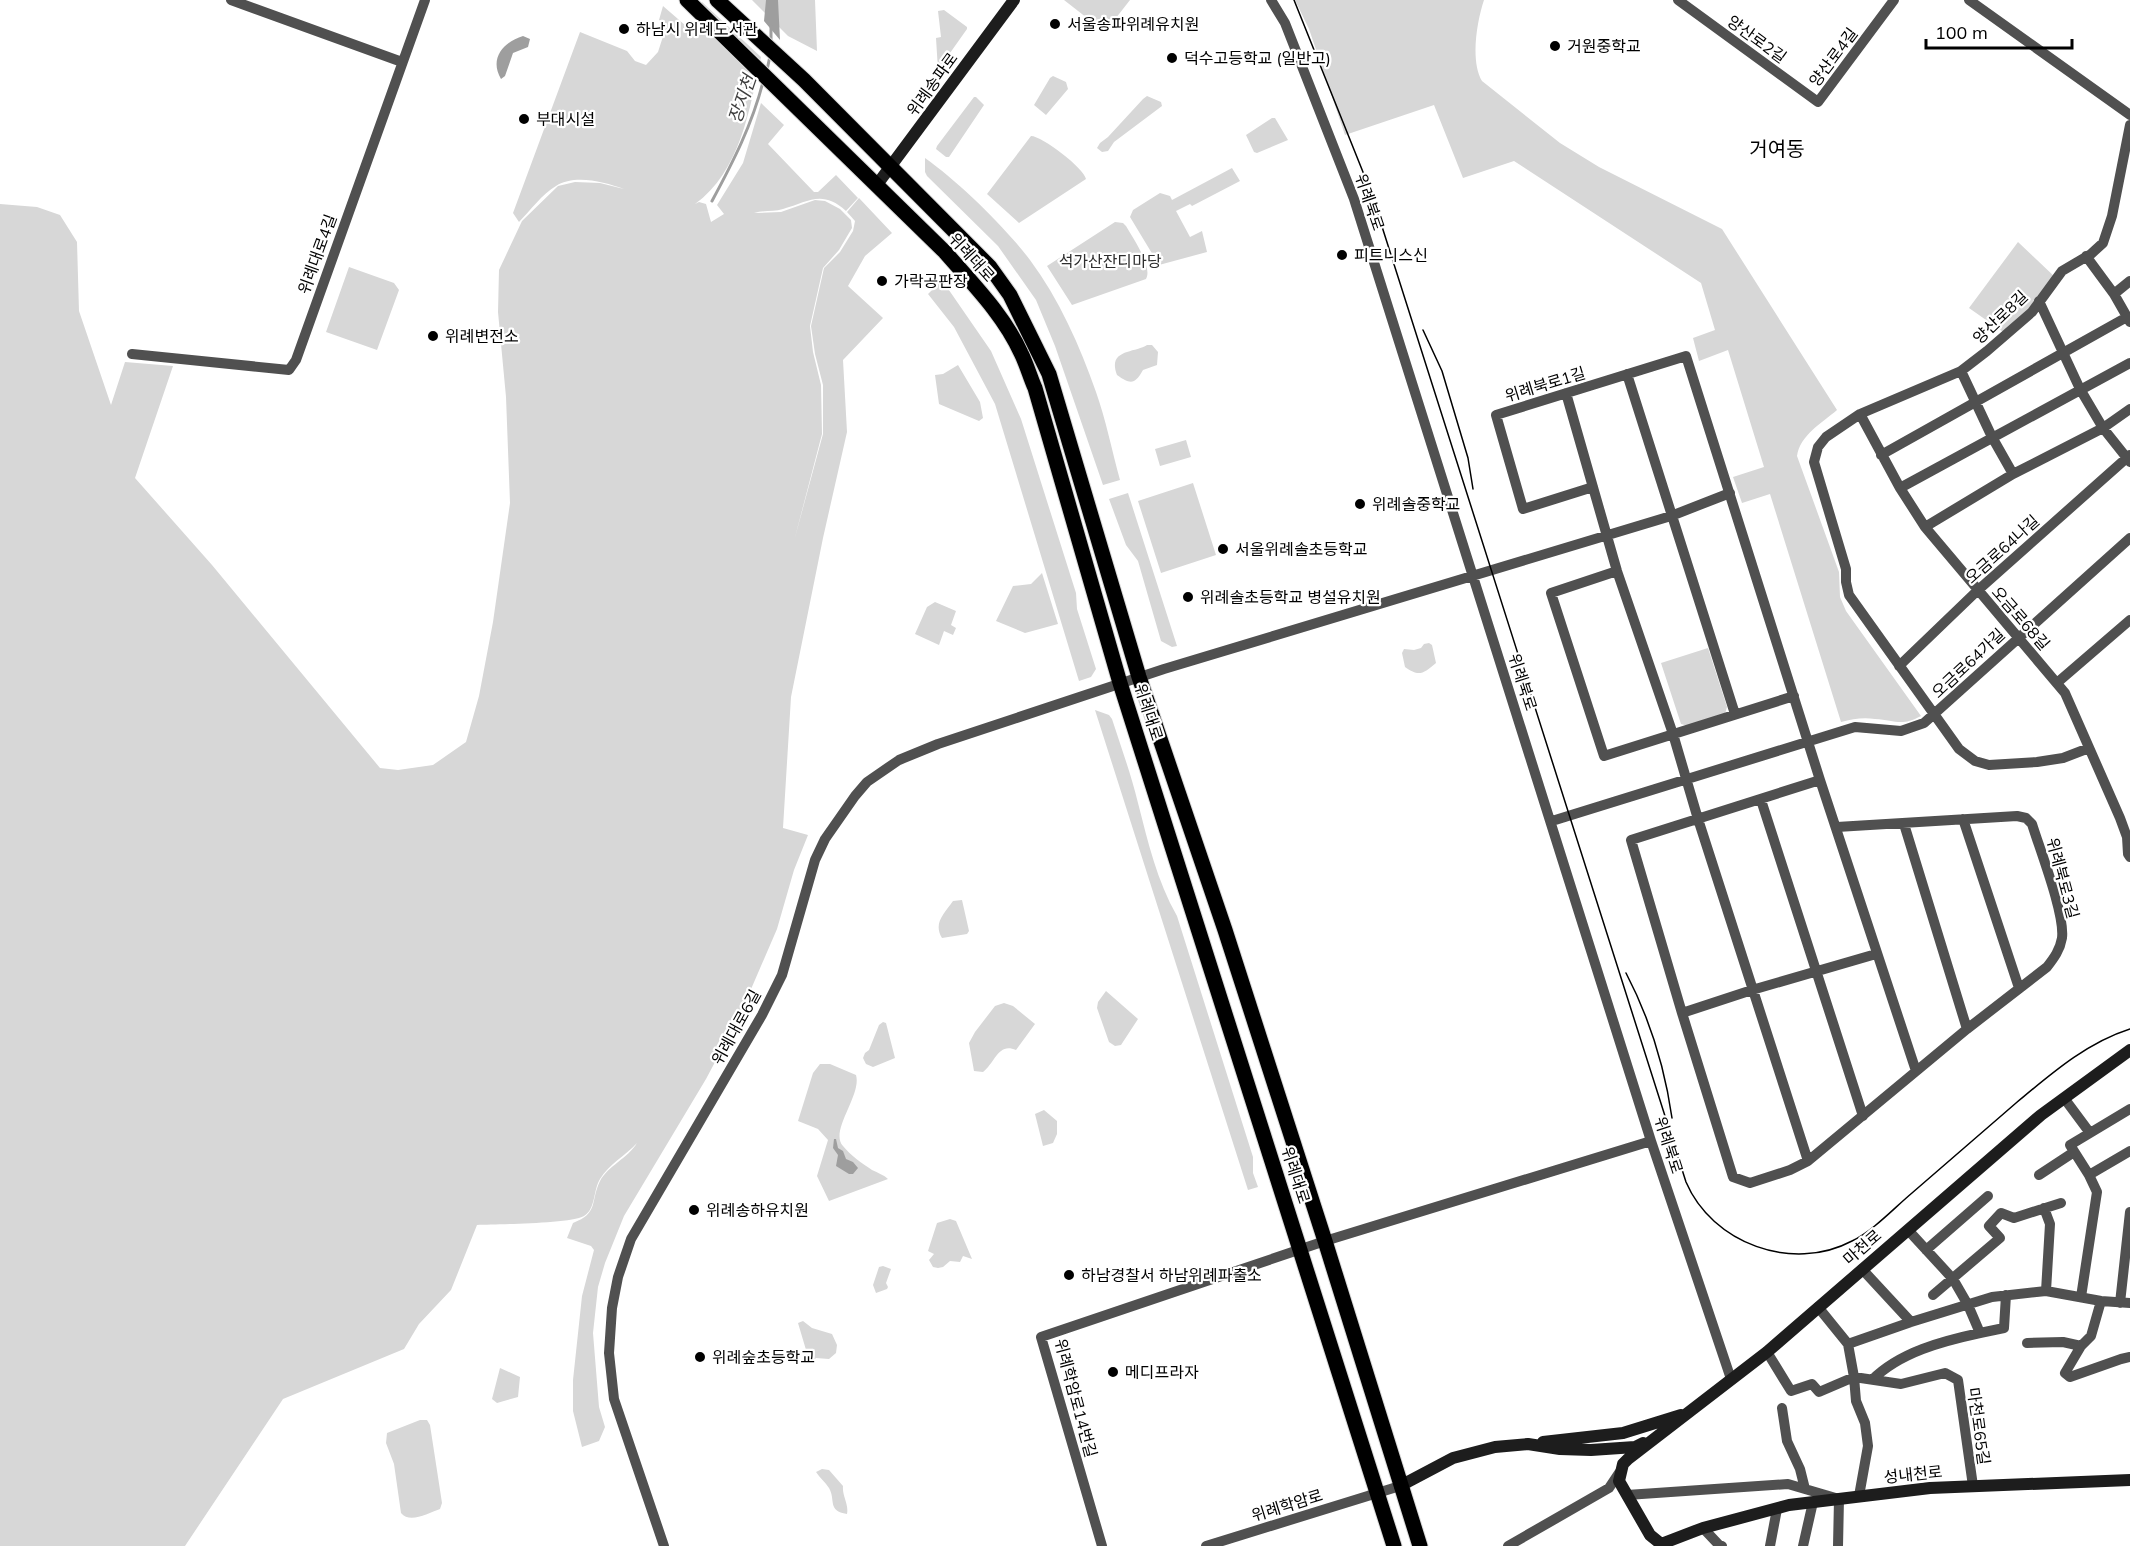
<svg xmlns="http://www.w3.org/2000/svg" width="2130" height="1546" viewBox="0 0 2130 1546" font-family="Mulish,'Noto Sans KR',sans-serif">
<rect width="100%" height="100%" fill="#fff"/>
<path fill="#d7d7d7" d="M752,0h63l2,51 -29,-15z
M1064,0h66l-25,32z
M1295,0h189c-7,21 -14,61 -2,81l78,62 39,24 123,62 115,181c-15,13 -37,25 -40,46l42,116 1,25 6,14 75,105c-20,11 -26,4 -46,3 -12,-2 -22,0 -34,3l-71,-228 -28,9 -9,-26 31,-10 -36,-117 -29,11 -6,-23 22,-8 -14,-47 -187,-122 -51,17 -29,-73 -89,30 -36,-106z
M702,2l59,55c-11,51 -21,115 -66,147l4,-2 7,2 5,18 13,-8 -7,-9 26,-42 18,-60 23,22 -16,19 46,48h4l18,-17 22,23 -12,13c-24,-22 -38,-9 -63,-2 -9,3 -19,1 -29,4l27,-1 34,-12 10,1 15,8 11,11 1,8 -3,5 -10,17 -16,18 -13,58 3,26 8,33 1,49 -28,107 29,-107v-49l-8,-31 -4,-28 13,-58 16,-16 13,-21 2,-10 -8,-9 12,-14 33,35 -27,23 -17,30 35,32 -40,42 4,72 -24,106 -32,159 -8,131 25,7 -14,35 -17,59 -38,88 -33,62 -82,137 -19,47 -7,24 -5,46 6,74 6,20 -6,14 -17,6 -9,-36v-31l9,-84 12,-46 -3,-4 -24,-8 6,-15c26,-10 17,-21 27,-42 8,-15 28,-23 37,-38 -12,13 -28,21 -37,36 -7,11 -4,30 -16,37 -15,8 -86,8 -107,9l-26,65 -32,34 -15,25 -121,50 -98,147h-185v-1342l37,3 23,8 17,27 2,69 32,94 14,-43 48,4 -38,112 77,87 168,203 18,2 35,-5 33,-23 13,-46 14,-74 17,-119 -4,-106 -8,-85 1,-42 23,-49 36,-35 17,-4 25,1 24,6c-20,-7 -49,-15 -68,-3 -13,7 -27,26 -37,36l-6,-9 67,-181 47,19 8,10 11,4 12,-13 9,-28 -8,-4 4,-14 30,26z
M944,10l23,17v2l-29,41 -2,-32 5,-1 -3,-26z
M1053,76l13,6 2,7 -22,26 -12,-10 16,-27z
M1147,96l14,6 1,4 -48,36 -6,9 -6,1 -5,-4 3,-5 8,-6 35,-38z
M974,97h2l8,8 -35,52h-3l-10,-8 1,-3z
M1272,118h3l13,22 -31,13 -3,-1 -8,-17z
M1031,136c11,0 53,32 55,43l-67,44 -32,-29z
M925,158c34,24 80,69 105,102 29,39 50,86 66,132 10,28 16,59 24,88l-17,5 -48,-139 -19,-46 -38,-54 -71,-70 -2,-4z
M1232,168l8,13 -48,25 -2,-2 -14,7 14,26 12,-6 5,21 -48,13 -29,-48 3,-7 27,-17 10,3 2,4z
M1115,222l8,1 3,3c7,12 27,41 20,53l-74,26 -25,-39z
M2018,242l38,36 -50,56 -37,-26z
M349,267l45,16 5,7 -22,60 -51,-18z
M942,280l49,71 30,68 55,174 1,16 19,60 -5,8 -12,4 -84,-277 -41,-77 -26,-33z
M1147,345h5l6,7 -1,13 -14,5c-8,14 -12,15 -26,5 -10,-26 18,-22 30,-30z
M958,365l22,37 3,16 -4,3 -40,-17 -4,-29 8,-1z
M1186,440l5,17 -31,9 -5,-17z
M1193,483l23,72 -55,18 -23,-72z
M1128,493l49,153 -5,1 -11,-6 -23,-80 -12,-16 -17,-46z
M1042,573l16,51 -33,9 -29,-12 17,-35 18,-2z
M935,602l21,9 -5,14 5,3 -3,7 -9,-4 -5,14 -24,-11 12,-27z
M1429,643l3,2 4,18c-13,11 -17,14 -31,4l-3,-14 2,-4 10,1 7,-2 3,-4z
M1708,648l19,59 -2,7 -37,12 -7,-2 -20,-61z
M1095,710l14,5 3,4c9,28 19,55 26,84 10,39 19,78 39,113l76,241v16l5,14 -10,3z
M962,900l7,31 -2,3 -25,4c-9,-15 2,-24 11,-37z
M1106,991l32,28 -17,26 -6,1 -6,-4 -12,-34 1,-6z
M1004,1003l9,3 22,18 -19,26c-18,-8 -21,13 -33,22l-9,-1 -5,-28 6,-11 20,-26z
M883,1022l3,1 9,35 -22,9 -7,-3 -3,-6 2,-5 4,-3 10,-25z
M820,1064h10l26,11c6,20 -27,56 -13,71 7,9 20,18 29,24 6,3 12,5 16,9l-59,22 -12,-25 11,-36 -10,-11 -20,-8 15,-48z
M1044,1110l13,11v13l-4,9 -10,3 -8,-32z
M950,1219l6,2 16,38 -9,-3 -3,6 -10,-1 -7,6 -5,1 -5,-1 -4,-7 5,-6 -6,-3 9,-28z
M883,1266l8,3 -5,14 2,4 -1,2 -11,4 -3,-8 6,-18z
M803,1321l9,7 20,6 5,11 -1,8 -7,6 -13,-1 -4,4 -3,-2 -11,-37z
M500,1368l20,9 -2,20 -21,6 -5,-4z
M420,1420h7l3,5 12,78 -2,6c-12,4 -30,15 -39,4l-7,-49 -8,-21 1,-10z
M822,1469l7,1 14,16c-1,10 6,18 4,28 -20,-3 -11,-14 -18,-26 -4,-6 -9,-10 -13,-16z"/>
<path fill="#9e9e9e" d="M766,0h12l2,40 -16,-19z
M523,36l7,3 -2,8 -15,6 -8,23 -4,3c-12,-20 2,-37 22,-43z
M834,1139h2l2,9 5,3 3,8 7,3 5,6 -5,6h-4l-13,-8 2,-11 -5,-7z"/>
<g fill="none" stroke-linecap="round" stroke-linejoin="round">
<path stroke="#9e9e9e" stroke-width="3" d="M771,40v-14
M767,70l3,-14
M712,201c21,-39 40,-76 51,-119"/>
<defs>
<path id="primary" d="M687,0l258,252c27,31 59,63 76,101 6,12 9,24 14,35l85,295 274,863
M717,0l87,80 186,187 20,28 39,79 90,303 86,253 100,311 95,305"/>
</defs>
<use href="#primary" stroke="#dbdbdb" stroke-width="17"/>
<path stroke="#505050" stroke-width="10" d="M231,0l171,62
M1271,0l14,23 69,176 297,942 80,238
M1678,0l140,102 76,-102
M1969,0l161,115
M2086,256l28,38 16,28
M2114,294l16,-13
M2039,301l41,88 23,39 27,34
M132,354l157,16 7,-10 129,-360
M1961,371l31,66 21,37
M1627,374l108,340
M1566,393l51,178 56,163 25,85 110,342
M1860,414l40,74 25,39 140,166 55,125 7,19 1,17 2,3
M1881,455l246,-138
M1593,487l-70,22 -27,-94 190,-59 134,424 96,291
M1900,488l230,-125
M1925,527l88,-53 90,-46 27,-19
M1617,571l-66,22 53,163 190,-60
M1899,666l78,-75 153,-136
M2058,682l72,-62
M2089,748l-26,10 -26,4 -48,3 -14,-4 -16,-12 -110,-154 -3,-13v-13l-32,-107 4,-15 8,-10 34,-23 101,-43 26,-20 45,-39 30,-41 29,-17 12,-11 9,-27 18,-91
M1820,780l-189,60 51,173 51,164 17,6 40,-13 18,-9 159,-132 80,-62c7,-9 13,-17 15,-29 3,-24 -22,-88 -30,-114l-6,-6 -9,-2 -180,11
M1761,800l102,316
M1963,819l56,169
M1552,821l303,-94 46,4 23,-8 206,-185
M1904,824l63,205
M1682,1013l70,-23 124,-36
M2064,1098l26,35
M2039,1175l35,-23
M2089,1175l41,-24
M2044,1208l6,16 -4,67
M1926,1250l62,-54
M1862,1269l49,53
M1933,1295l67,-57 -11,-12 12,-13 13,5 47,-15
M2081,1297l16,-105 -8,-17 -19,-30 60,-36
M2101,1301l-10,35 -10,10 -16,27 5,4 51,-18 9,-2
M2120,1303l10,-91
M1818,1307l30,37 6,33 47,7 44,-11 13,7 15,106
M1980,1333l24,-5 2,-33
M2027,1343l36,-1 18,4
M1848,1344l63,-22 81,-25 54,-6 55,10 29,2
M1767,1352l24,39 21,-7 7,8 35,-15 2,24 9,22 3,23 -9,50
M1872,1380c28,-28 71,-39 108,-47l-12,-28 -15,-26 -45,-49
M1782,1408l5,33 13,28 5,20
M1627,1495l161,-11 51,15 -1,47
M1703,1528l16,17 3,1
M664,1546l-50,-147 -5,-46 3,-45 6,-31 13,-38 131,-224 20,-40 33,-115 10,-21 30,-43 12,-14 32,-22 39,-16 226,-75 507,-153 59,-23
M1102,1546l-61,-209 284,-96 326,-100
M1206,1546l194,-60
M1508,1546l101,-58 10,-15
M1770,1546l7,-37
M1803,1546l10,-44"/>
<path stroke="#1d1d1d" stroke-width="12" d="M876,186l138,-186
M2130,1050l-89,65 -274,237 -139,107 -5,5 -4,17 31,54 11,9 42,-16 86,-23 141,-17 200,-8
M1543,1442l80,-9 58,-18
M1400,1486l53,-28 42,-11 33,-3 32,5 31,1 44,-3 8,-4"/>
<use href="#primary" stroke="#000" stroke-width="15"/>
<path stroke="#000" stroke-width="1.5" d="M1294,0l77,192 315,990c26,61 106,91 166,59 22,-11 41,-32 60,-48 35,-30 69,-60 104,-90 35,-29 70,-60 114,-74
M1423,330l19,41 26,87 5,31
M1626,973c23,44 39,96 46,145"/>
</g>
<g fill="#000" stroke="#fff" stroke-width="2">
<circle cx="1055" cy="24" r="6"/>
<circle cx="624" cy="29" r="6"/>
<circle cx="1555" cy="46" r="6"/>
<circle cx="1172" cy="58" r="6"/>
<circle cx="524" cy="119" r="6"/>
<circle cx="1342" cy="255" r="6"/>
<circle cx="882" cy="281" r="6"/>
<circle cx="433" cy="336" r="6"/>
<circle cx="1360" cy="504" r="6"/>
<circle cx="1223" cy="549" r="6"/>
<circle cx="1188" cy="597" r="6"/>
<circle cx="694" cy="1210" r="6"/>
<circle cx="1069" cy="1275" r="6"/>
<circle cx="700" cy="1357" r="6"/>
<circle cx="1113" cy="1372" r="6"/>
</g>
<g text-anchor="middle" dominant-baseline="central" stroke-width="4.5" stroke-linejoin="round" paint-order="stroke">
<g font-size="16" fill="#000" stroke="#fff" text-anchor="start">
<text x="1067" y="24">서울송파위례유치원</text>
<text x="636" y="29">하남시 위례도서관</text>
<text x="1567" y="46">거원중학교</text>
<text x="1184" y="58">덕수고등학교 (일반고)</text>
<text x="536" y="119">부대시설</text>
<text x="1354" y="255">피트니스신</text>
<text x="894" y="281">가락공판장</text>
<text x="445" y="336">위례변전소</text>
<text x="1372" y="504">위례솔중학교</text>
<text x="1235" y="549">서울위례솔초등학교</text>
<text x="1200" y="597">위례솔초등학교 병설유치원</text>
<text x="706" y="1210">위례송하유치원</text>
<text x="1081" y="1275">하남경찰서 하남위례파출소</text>
<text x="712" y="1357">위례숲초등학교</text>
<text x="1125" y="1372">메디프라자</text>
</g>
<g font-size="16" fill="#000" stroke="#fff">
<text transform="translate(1757 39) rotate(36)">양산로2길</text>
<text transform="translate(1833 57) rotate(-53)">양산로4길</text>
<text transform="translate(932 84) rotate(-54)">위례송파로</text>
<text transform="translate(1370 202) rotate(71)">위례북로</text>
<text transform="translate(317 254) rotate(-70)">위례대로4길</text>
<text transform="translate(972 257) rotate(48)">위례대로</text>
<text transform="translate(2000 317) rotate(-44)">양산로8길</text>
<text transform="translate(1545 384) rotate(-17)">위례북로1길</text>
<text transform="translate(2002 549) rotate(-42)">오금로64나길</text>
<text transform="translate(2021 618) rotate(49)">오금로68길</text>
<text transform="translate(1968 663) rotate(-43)">오금로64가길</text>
<text transform="translate(1523 682) rotate(72)">위례북로</text>
<text transform="translate(1149 712) rotate(72)">위례대로</text>
<text transform="translate(2063 878) rotate(75)">위례북로3길</text>
<text transform="translate(736 1027) rotate(-61)">위례대로6길</text>
<text transform="translate(1669 1145) rotate(72)">위례북로</text>
<text transform="translate(1296 1175) rotate(72)">위례대로</text>
<text transform="translate(1862 1247) rotate(-41)">마천로</text>
<text transform="translate(1076 1398) rotate(75)">위례학암로14번길</text>
<text transform="translate(1979 1426) rotate(82)">마천로65길</text>
<text transform="translate(1913 1474) rotate(-6)">성내천로</text>
<text transform="translate(1287 1505) rotate(-17)">위례학암로</text>
</g>
<g font-size="16" fill="#2e2e2e" stroke="#fff">
<text x="1110" y="261">석가산잔디마당</text>
</g>
<g font-size="18" font-style="italic" fill="#3f3f3f" stroke="#fff">
<text transform="translate(742 99) rotate(-71)">장지천</text>
</g>
<g font-size="20" fill="#000" stroke="#fff">
<text x="1777" y="148">거여동</text>
</g>
</g>
<path d="M1926 39v9h146v-9" fill="none" stroke="#000000" stroke-width="3"/>
<text x="1935" y="39" font-size="18" fill="#000000" stroke="#ffffff" stroke-width="4.5" paint-order="stroke">100 m</text>
</svg>
